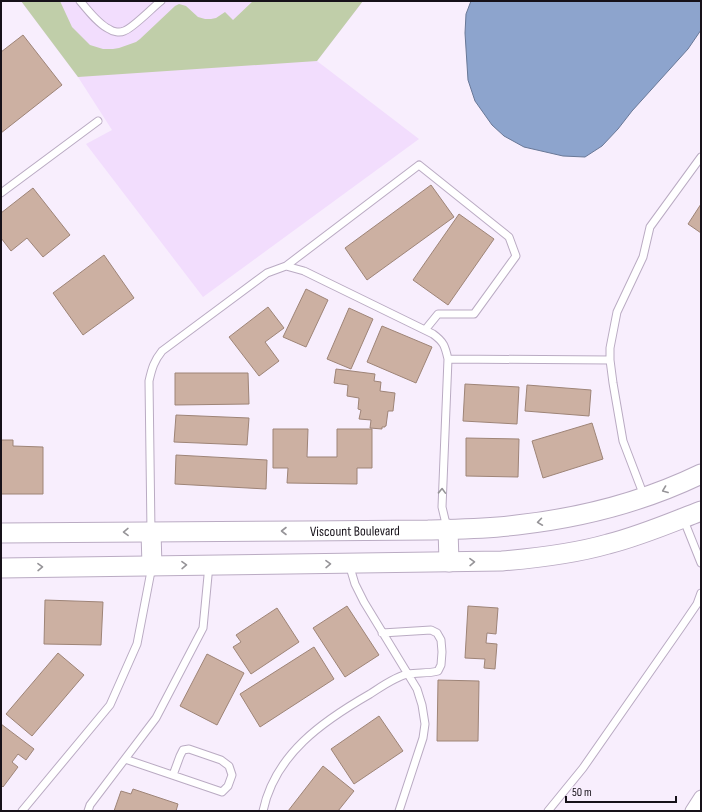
<svg xmlns="http://www.w3.org/2000/svg" width="702" height="812" viewBox="0 0 702 812" font-family="'Sofia Sans Condensed',sans-serif">
<rect width="100%" height="100%" fill="#f8eefd"/>
<path fill="#f2ddfd" d="M21,1h342l-46,60 102,78 -216,158 -117,-153 26,-14 -34,-53z"/>
<path fill="#c0cea9" d="M21,1h39l12,26 18,18 13,4h10l6,-1 17,-6 4,-3 35,-33 4,-2 7,2 12,11 7,2h6l5,-1 9,-6 8,8 20,-19h110l-46,60 -239,16z"/>
<path fill="#8da4cd" stroke="#697897" d="M471,1h230v29l-13,19 -56,62 -14,18 -16,17 -17,11 -22,-1 -39,-9 -20,-11 -12,-11 -17,-24 -7,-21 -3,-47 1,-19z"/>
<path fill="#ccb0a2" stroke="#9e8477" d="M23,35l39,50 -61,48v-81z
M431,185l23,32 -87,63 -22,-32z
M33,188l37,47 -27,22 -16,-19 -16,13 -10,-13v-25z
M701,204v29l-13,-9z
M459,214l35,25 -46,66 -35,-25z
M104,255l30,43 -51,37 -30,-42z
M306,289l22,11 -22,47 -23,-10z
M268,307l16,21 -19,14 14,19 -20,15 -30,-39z
M349,308l24,11 -22,50 -24,-10z
M382,326l50,21 -16,36 -49,-21z
M336,369l39,5 -1,7 7,1 -1,9 15,2 -2,18h-5l-2,15h-1v1h-3v2l-12,-1 1,-8 -12,-1 2,-9 -3,-1 1,-11 -12,-2 1,-11 -14,-2z
M175,373h73l1,31 -74,1z
M465,384l54,3 -2,37 -54,-3z
M527,385l64,5 -2,26 -64,-5z
M176,415l73,3 -2,27 -73,-3z
M592,423l11,36 -60,19 -11,-37z
M273,429h35l-1,28h30v-28h35v39h-15v16l-70,-1 1,-15h-15z
M466,438l53,1 -1,38 -52,-1z
M1,440h12v6l30,1v47h-42z
M176,455l91,5 -1,29 -91,-5z
M45,600l58,2 -2,43 -57,-1z
M347,606l32,49 -34,22 -32,-49z
M468,606l30,2 -2,26 -9,-1 -1,10 11,1 -2,25 -11,-1 1,-9 -20,-1z
M277,608l22,34 -48,32 -18,-27 8,-5 -5,-7z
M314,647l20,32 -74,48 -20,-33z
M58,653l26,22 -52,61 -26,-22z
M207,654l37,19 -27,52 -37,-19z
M438,680l41,1 -1,60h-41z
M379,716l24,35 -49,33 -23,-35z
M1,724l33,25 -8,11 -8,-6 -6,8 6,5 -15,20 -2,-2z
M323,766l31,25 -16,20h-50z
M133,789l45,15 -2,7h-62l7,-20 10,3z"/>
<g fill="none" stroke-linecap="round" stroke-linejoin="round">
<defs>
<path id="service" d="M80,1c8,9 18,23 29,28 4,3 11,4 15,2 8,-2 29,-24 37,-30
M1,193l97,-72
M286,266l133,-101 90,72 7,19 -42,58h-36l-13,16
M448,359l162,1
M644,496l-21,-55 -10,-58 -3,-23v-12l7,-36 26,-55 7,-30 51,-70
M683,518l18,45
M151,532l-2,-151c3,-13 5,-20 13,-30l105,-78 19,-7 18,5 129,63c11,8 12,12 15,25l-6,148 5,21
M349,564l6,20 9,18 53,87 5,16 3,19 -2,14 -24,73
M125,759l97,33 6,-6 4,-11 -3,-9 -8,-6 -32,-11 -6,1 -3,6 -7,19
M22,811l88,-106 27,-61 15,-78
M88,811l2,-6 66,-87 47,-90 6,-63
M263,811c12,-57 60,-90 107,-117 11,-7 26,-18 38,-20 10,-2 19,0 30,-3l3,-6 1,-13 -1,-12 -4,-7 -6,-3 -49,3
M548,811l35,-43 99,-142 15,-22 4,-11"/>
<path id="minor" d="M692,811l9,-14"/>
<g id="secondary">
<path d="M448,529l1,33"/>
<path d="M151,532l1,34"/>
<path id="s1" d="M1,533c101,-1 202,-2 302,-2 42,0 83,-1 125,-1 30,-1 59,-1 89,-5 63,-7 126,-23 184,-51"/>
<path d="M1,568l501,-7c36,-3 71,-7 106,-17 32,-8 62,-21 93,-33"/>
</g>
</defs>
<use href="#service" stroke="#baabc3" stroke-width="9"/>
<use href="#minor" stroke="#baabc3" stroke-width="15"/>
<use href="#secondary" stroke="#baabc3" stroke-width="21"/>
<use href="#service" stroke="#fff" stroke-width="7"/>
<use href="#minor" stroke="#fff" stroke-width="13"/>
<use href="#secondary" stroke="#fff" stroke-width="19"/>
</g>
<defs><path id="oneway-chevron" d="M-2-3.5L2.5 0L-2 3.5" fill="none" stroke-width="1.6" stroke-linecap="round" stroke-linejoin="round"/></defs>
<g stroke="#969498">
<use href="#oneway-chevron" transform="translate(665 490) rotate(159)"/>
<use href="#oneway-chevron" transform="translate(442 491) rotate(-88)"/>
<use href="#oneway-chevron" transform="translate(540 522) rotate(172)"/>
<use href="#oneway-chevron" transform="translate(284 531) rotate(180)"/>
<use href="#oneway-chevron" transform="translate(126 532) rotate(179)"/>
<use href="#oneway-chevron" transform="translate(472 562) rotate(-1)"/>
<use href="#oneway-chevron" transform="translate(328 564) rotate(-1)"/>
<use href="#oneway-chevron" transform="translate(184 565) rotate(-1)"/>
<use href="#oneway-chevron" transform="translate(40 567) rotate(-1)"/>
</g>
<g text-anchor="middle" dominant-baseline="central" stroke-width="3" stroke-linejoin="round" paint-order="stroke">
<g font-size="14" fill="#161119" stroke="#f8eefd">
<text stroke="none"><textPath href="#s1" startOffset="354">Viscount Boulevard</textPath></text>
</g>
</g>
<rect width="702" height="812" fill="none" stroke="#161119" stroke-width="4"/>
<path d="M566 796v6h110v-6" fill="none" stroke="#161119" stroke-width="2"/>
<text x="572" y="796" font-size="12" fill="#161119" stroke="#f8eefd" stroke-width="3" paint-order="stroke">50 m</text>
</svg>
